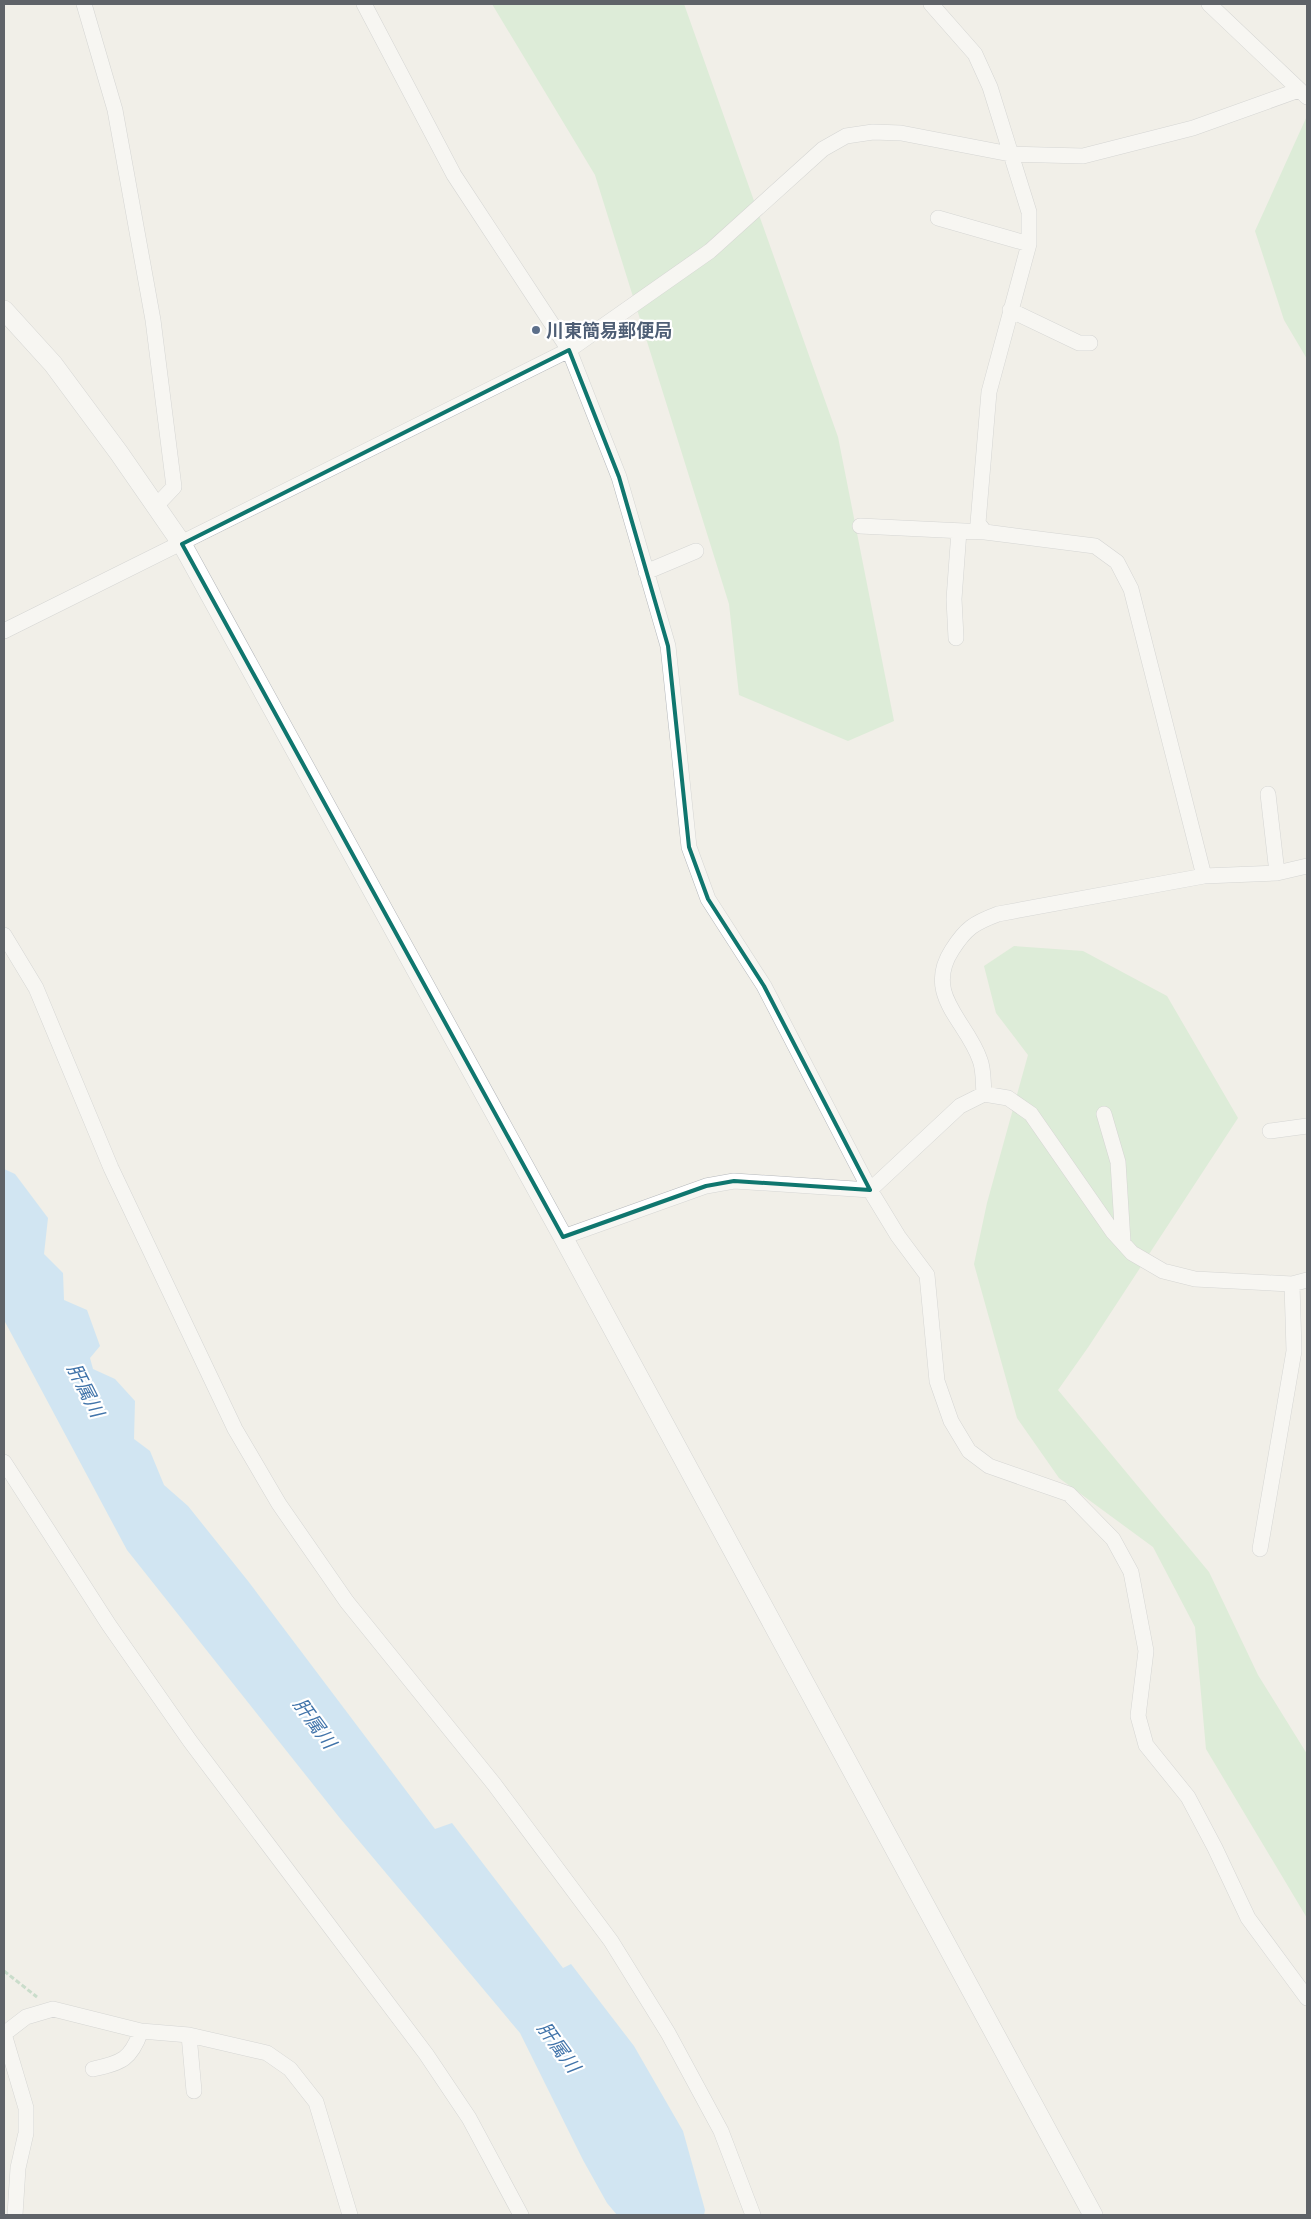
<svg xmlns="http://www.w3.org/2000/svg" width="1311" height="2219" viewBox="0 0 1311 2219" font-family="'Asap Condensed','Noto Sans JP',sans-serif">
<rect width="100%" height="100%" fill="#f1efe8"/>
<path fill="#c5e8c5" d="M492,4h192l154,433 56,284 -46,20 -109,-46 -10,-91 -134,-429z
M1307,116v243l-23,-39 -29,-89z
M1014,946l69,5 84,45 71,122 -149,228 -31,44 151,182 49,103 49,79v164l-101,-169 -11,-122 -42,-80 -94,-69 -42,-60 -43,-154 13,-61 41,-148 -32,-42 -12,-47z"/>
<path fill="#aadaff" d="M4,1169l11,5 33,44 -4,36 19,19 1,27 23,10 13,36 -10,12 3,11 22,10 20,22 -1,38 16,12 14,34 24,21 60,75 187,248 17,-6 111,145 8,-4 63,82 49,85 22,79 -1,5h-87l-10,-12 -24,-43 -63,-127 -181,-216 -212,-267 -123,-230z"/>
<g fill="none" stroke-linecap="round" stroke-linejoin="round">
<defs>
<path id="minor" d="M84,4l31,106 38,210 21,167 -18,19
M364,4l90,171 115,175 50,127 49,169 21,201 19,52 56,87 106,204 28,46 29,39 10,106 14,40 18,30 20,15 80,28 44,45 18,33 15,79 -8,65 8,29 42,52 27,51 33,70 59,80
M931,4l44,50 15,33 39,125v32l-40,148 -11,131 7,9 110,14 22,16 14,27 73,287
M1209,4l98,93
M938,218l91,26
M1010,310l69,33h11
M860,526l125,6
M646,572l50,-21
M4,631l565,-281 141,-99 113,-102 23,-13 27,-4 28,1 109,21 73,2 110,-28 106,-38
M956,638l-2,-39 5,-68
M1268,794l9,79
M4,935l32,53 75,180 124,261 44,75 68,98 147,182 117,157 57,92 53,98 32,84
M984,1094c-1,-10 0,-24 -4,-34 -13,-39 -57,-65 -28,-110 14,-22 22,-27 46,-36l206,-38 73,-3 30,-7
M1104,1114l14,48 5,80
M1270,1131l37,-5
M563,1237l143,-51 28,-5 136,9 90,-84 24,-12 24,4 23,16 82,118 19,21 31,18 32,8 97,5 15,-4
M4,1462l105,163 81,116 236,313 43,64 52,97
M1260,1549l34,-198 -2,-67
M189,2035l5,56
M93,2069c29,-6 38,-10 48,-38
M15,2215l3,-47 8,-35v-25l-22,-74 22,-17 27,-8 88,22 48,4 78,18 23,16 26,33 34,113"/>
<path id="tertiary" d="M4,310l49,54 66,89 63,91 381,693 530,978"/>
</defs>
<use href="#minor" stroke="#b5b8bc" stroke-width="16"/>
<use href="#tertiary" stroke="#b5b8bc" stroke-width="20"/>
<path stroke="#9cc7a9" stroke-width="3" stroke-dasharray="5 2.5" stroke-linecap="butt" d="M4,1971l33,26"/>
<use href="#minor" stroke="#fff" stroke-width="15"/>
<use href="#tertiary" stroke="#fff" stroke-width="19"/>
</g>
<path d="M0 0H1311V2219H0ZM569,350l50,127 49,169 21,201 19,52 56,87 106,204 -136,-9 -28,5 -143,51 -381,-693z" fill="#f1efe8" fill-opacity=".55" fill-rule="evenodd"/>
<path fill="none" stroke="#0f766e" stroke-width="4" stroke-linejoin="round" d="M569,350l50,127 49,169 21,201 19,52 56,87 106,204 -136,-9 -28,5 -143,51 -381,-693z"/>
<circle fill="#5c6f8a" stroke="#fff" stroke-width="2" cx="536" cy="330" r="5"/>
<g text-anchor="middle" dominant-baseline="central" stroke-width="4.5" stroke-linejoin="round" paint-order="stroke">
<g font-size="18" font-weight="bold" fill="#4e5e75" stroke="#fff" text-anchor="start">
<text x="546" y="330">川東簡易郵便局</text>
</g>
<g font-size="19" font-style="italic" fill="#4174aa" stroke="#fff">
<text transform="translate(86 1390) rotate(63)">肝属川</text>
<text transform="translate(315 1723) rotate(54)">肝属川</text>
<text transform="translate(559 2047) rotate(54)">肝属川</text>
</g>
</g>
<rect width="1311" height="2219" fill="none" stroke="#5f6368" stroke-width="10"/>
</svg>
